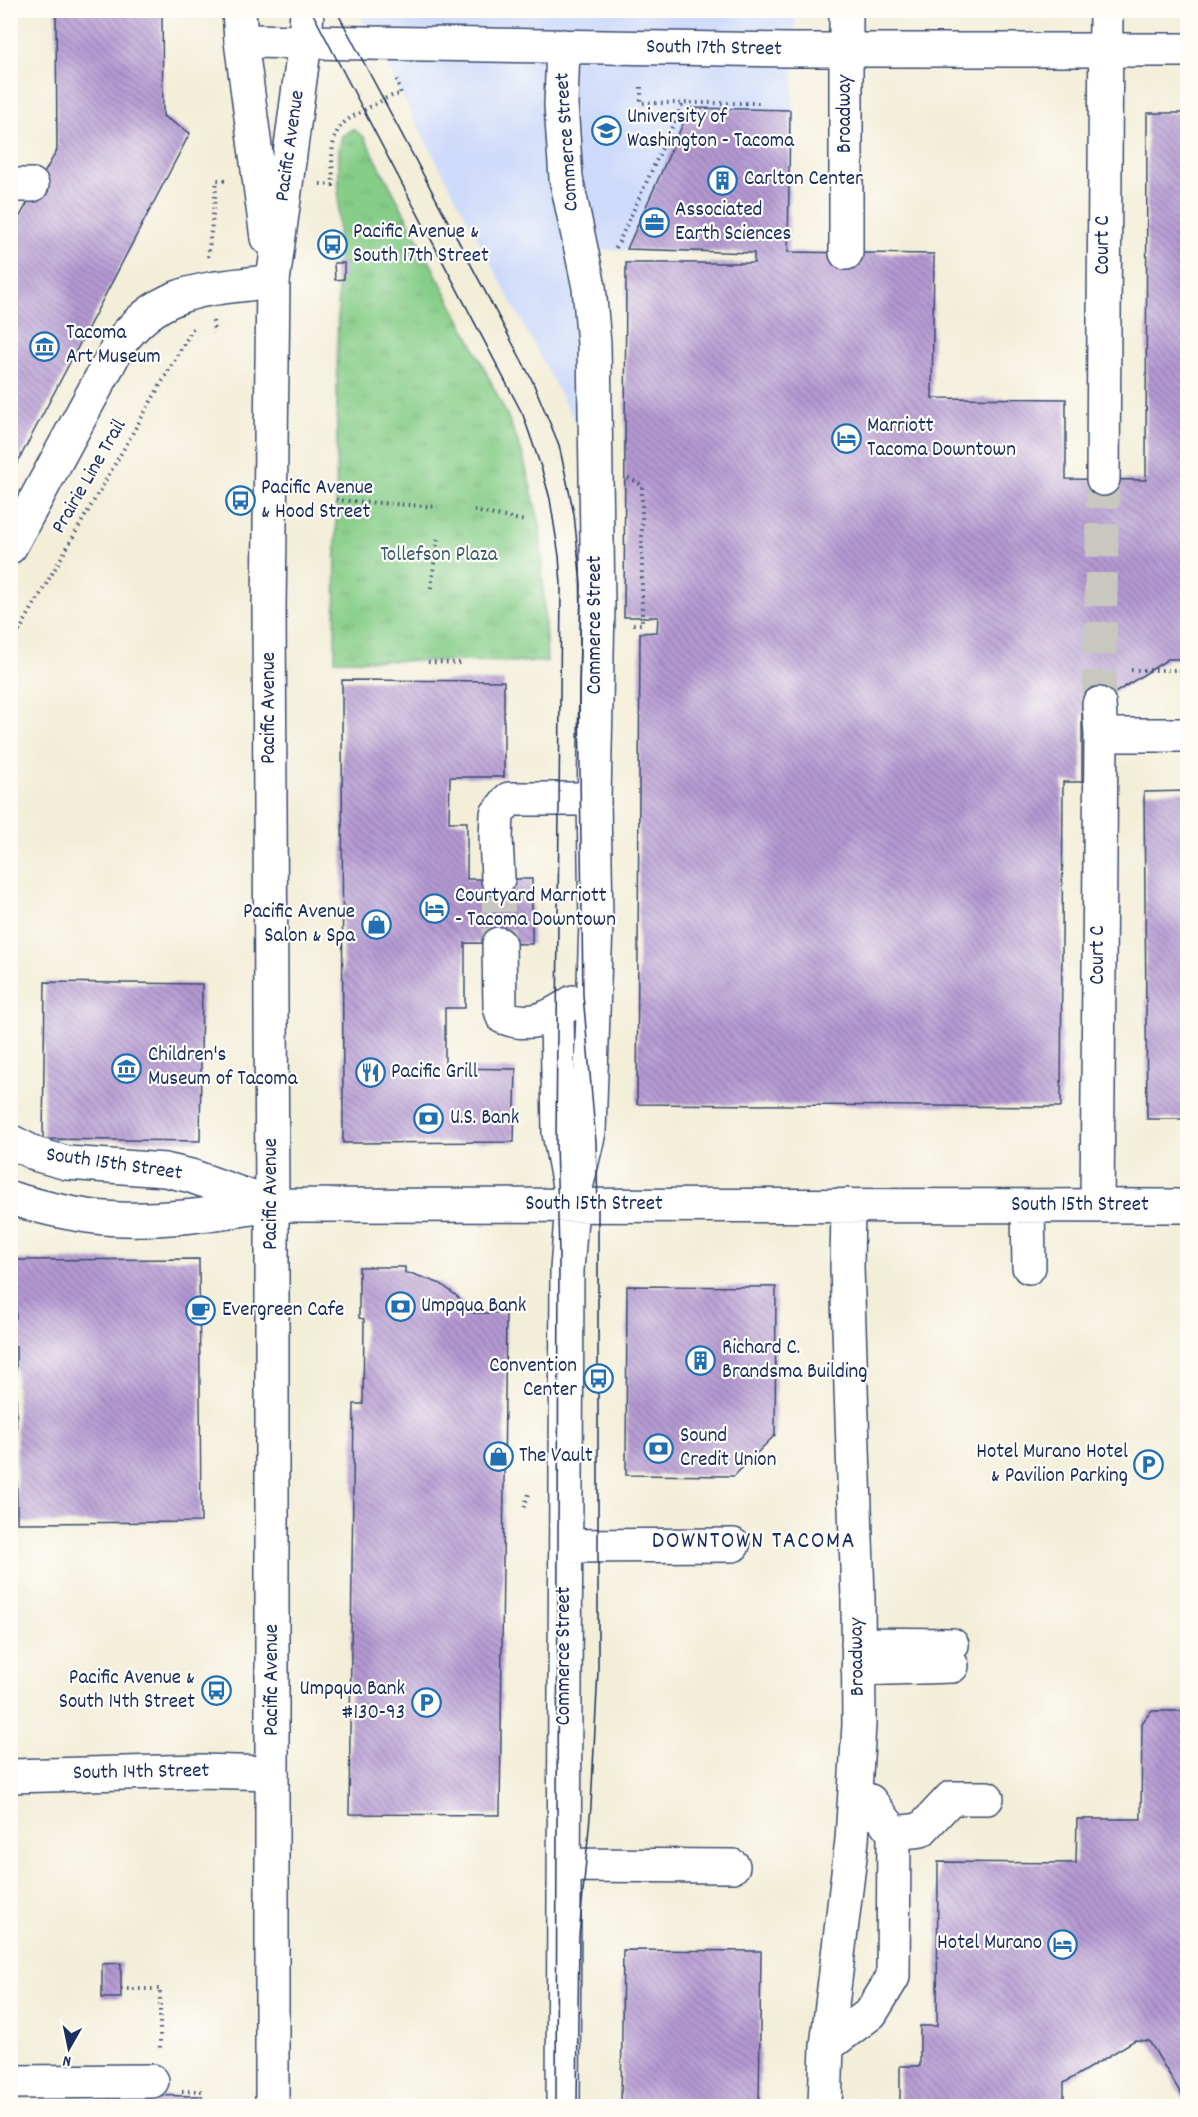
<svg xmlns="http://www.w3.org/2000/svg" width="1198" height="2117" viewBox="0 0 1198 2117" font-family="Dekko,sans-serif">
<defs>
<pattern id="park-tufts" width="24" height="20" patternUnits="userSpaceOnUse" patternTransform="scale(1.5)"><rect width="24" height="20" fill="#86cd88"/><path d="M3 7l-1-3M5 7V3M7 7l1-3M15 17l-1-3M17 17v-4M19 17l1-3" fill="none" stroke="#73b078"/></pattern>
<pattern id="building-back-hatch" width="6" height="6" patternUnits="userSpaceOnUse" patternTransform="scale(1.5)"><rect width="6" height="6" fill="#b499d1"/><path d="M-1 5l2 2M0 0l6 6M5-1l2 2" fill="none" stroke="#927dad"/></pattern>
</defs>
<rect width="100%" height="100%" fill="#fdfcf7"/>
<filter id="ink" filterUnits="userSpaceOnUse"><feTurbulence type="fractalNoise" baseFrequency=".0167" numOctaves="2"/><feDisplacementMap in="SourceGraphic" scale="12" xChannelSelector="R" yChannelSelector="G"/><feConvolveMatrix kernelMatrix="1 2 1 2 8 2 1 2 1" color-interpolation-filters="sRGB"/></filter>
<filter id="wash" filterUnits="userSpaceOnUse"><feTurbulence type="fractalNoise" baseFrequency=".008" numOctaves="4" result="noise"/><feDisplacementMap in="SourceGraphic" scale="24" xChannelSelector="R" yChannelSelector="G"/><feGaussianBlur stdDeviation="1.35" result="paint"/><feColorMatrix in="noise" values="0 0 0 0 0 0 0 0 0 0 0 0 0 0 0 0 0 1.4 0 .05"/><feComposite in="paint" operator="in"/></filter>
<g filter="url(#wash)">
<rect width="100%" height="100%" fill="#f3eed8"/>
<path fill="#cedafa" d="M357,11h439l-8,241 -215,-3 4,177z"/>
<path fill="url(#park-tufts)" stroke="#507e73" stroke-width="1.5" d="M353,129l11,8 23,43 84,161 36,74 15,37 18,73 7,137 -212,-2 4,-512 3,-12z"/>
<g id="blocks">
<path fill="url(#building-back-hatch)" d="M56,10h106l1,106 27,17 -180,344v-261h10l37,-66z
M690,108l100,2 -2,142 146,2 -2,144 134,1v80l80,1 1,-367h41v546h-20l-86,55v68h-19l-2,325 -424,-3 3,-471 17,-1 1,-15h-34l2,-354h128v-10l-127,-4z
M334,263h10v16l-9,1z
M342,680l162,1v96h-54l-1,45h18v57h65v65l-67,-1v65h-20v60l71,1 -2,73 -171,1z
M1188,791v328h-41l-3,-327z
M45,982l157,2 -2,157 -157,-2z
M199,1259l2,263 -184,1 -1,-176h-6v-29h6v-58z
M359,1267h46v6l8,1 28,10 17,13 14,16h34l-6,502 -151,-1 5,-410h9l1,-85 -5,-1z
M627,1286l149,1 -1,148 -41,41 -108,-1z
M1151,1711h37v394l-39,-64 -14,-1 -71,43v23h-164v-40h20v-40h17l1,-164 138,1 1,-44h64l1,-96z
M623,1950l138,1 -2,155h-138z
M121,1963v35h-19v-34z
M110,2095l92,1v10h-92z"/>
</g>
</g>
<g filter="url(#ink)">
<use href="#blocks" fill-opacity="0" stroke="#3b4c70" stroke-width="1.5"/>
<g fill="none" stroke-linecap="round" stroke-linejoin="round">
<path stroke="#c8c8c0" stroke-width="33" stroke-dasharray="33 16" stroke-linecap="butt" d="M1099,704l4,-225
M498,879l1,65"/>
<defs>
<path id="minor" d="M241,41l549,9h398
M10,185h22
M846,253v-243
M1103,479l3,-469
M10,547l110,-204c43,-57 87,-53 153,-62
M1101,735h87
M498,879l-2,-41 1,-24 12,-15h85
M499,944l1,63 3,10c27,11 47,1 70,-15
M557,1014l2,119 11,58
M10,1141l28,14 29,8 98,7 26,6 81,29 916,1
M1028,1206l1,61
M1097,1206l4,-471 -2,-31
M566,1546l167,-1
M858,1644l94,1
M858,1669l94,-3
M10,1776l190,-5 72,2
M894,1833l27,-3 30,-32h36
M564,1865l169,1
M827,2046l44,-33 22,-36 1,-144 -24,-32 -15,-6
M10,2082l142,-1
M563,2106l4,-836 5,-65 17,-73 7,-209 -2,-124 4,-193 -4,-262 -5,-57 -23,-109 -5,-73 2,-59
M825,2106l2,-60 25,-206 7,-115 -1,-127 -11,-331 1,-62"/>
<path id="major" d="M239,10l2,31 26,197
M272,2106v-901l-3,-596 4,-328 32,-239 2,-32"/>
<path id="highway" d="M10,1198c26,8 51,14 77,18 62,9 125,-2 185,-11"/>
</defs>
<use href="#minor" stroke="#3b4c70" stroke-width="36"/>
<use href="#major" stroke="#3b4c70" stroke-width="36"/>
<use href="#highway" stroke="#3b4c70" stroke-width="36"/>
<path stroke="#3b4c70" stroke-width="4" stroke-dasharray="1.5 4.5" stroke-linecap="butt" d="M641,87v16h122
M320,184l13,1c0,-18 -5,-46 9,-60 7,-8 19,-13 28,-18 10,-5 19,-12 31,-13l-5,-17
M616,248l67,-145
M208,257l9,-77 8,1
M213,321l1,12
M628,478l14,7v139h-11
M336,500l102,7
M474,511l52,10
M431,588l7,-53
M10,647l183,-319
M428,662l33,1
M1131,670h57
M524,1507l6,-16
M121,1989h39v60
M182,2091h23"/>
<use href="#minor" stroke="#fff" stroke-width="33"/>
<use href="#major" stroke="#fff" stroke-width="33"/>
<use href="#highway" stroke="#fff" stroke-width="33"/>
<path stroke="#1b2f5e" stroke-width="1.5" d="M311,10l212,405 19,55 8,29 9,57 2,29 -5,558 3,111 -3,852
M336,10l196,370 27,65 15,69 7,70 -2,113 4,298 13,147 2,63v466l-7,135 -12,130 -2,170"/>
</g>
</g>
<defs>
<symbol id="university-ring" viewBox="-11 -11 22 22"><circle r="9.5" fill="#fdfcf7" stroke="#1f6fb2" stroke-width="1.5"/><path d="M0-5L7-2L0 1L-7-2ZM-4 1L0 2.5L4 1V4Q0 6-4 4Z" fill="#1f6fb2"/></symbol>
<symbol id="building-ring" viewBox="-11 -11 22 22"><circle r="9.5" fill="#fdfcf7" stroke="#1f6fb2" stroke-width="1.5"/><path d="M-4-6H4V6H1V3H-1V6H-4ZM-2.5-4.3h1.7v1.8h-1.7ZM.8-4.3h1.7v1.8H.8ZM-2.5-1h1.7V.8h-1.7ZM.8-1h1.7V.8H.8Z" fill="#1f6fb2"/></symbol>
<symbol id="office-ring" viewBox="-11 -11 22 22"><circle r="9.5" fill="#fdfcf7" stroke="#1f6fb2" stroke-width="1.5"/><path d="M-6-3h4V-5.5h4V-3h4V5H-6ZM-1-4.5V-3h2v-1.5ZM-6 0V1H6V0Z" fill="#1f6fb2"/></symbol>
<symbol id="bus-ring" viewBox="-11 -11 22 22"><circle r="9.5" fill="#fdfcf7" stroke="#1f6fb2" stroke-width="1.5"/><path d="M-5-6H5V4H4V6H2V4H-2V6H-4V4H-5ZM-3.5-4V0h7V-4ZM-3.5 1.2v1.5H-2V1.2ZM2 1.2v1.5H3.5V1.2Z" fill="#1f6fb2"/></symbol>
<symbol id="museum-ring" viewBox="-11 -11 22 22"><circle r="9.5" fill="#fdfcf7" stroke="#1f6fb2" stroke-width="1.5"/><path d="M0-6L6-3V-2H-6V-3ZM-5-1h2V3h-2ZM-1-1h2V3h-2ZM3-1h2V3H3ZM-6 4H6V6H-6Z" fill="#1f6fb2"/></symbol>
<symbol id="hotel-ring" viewBox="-11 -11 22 22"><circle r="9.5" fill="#fdfcf7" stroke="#1f6fb2" stroke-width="1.5"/><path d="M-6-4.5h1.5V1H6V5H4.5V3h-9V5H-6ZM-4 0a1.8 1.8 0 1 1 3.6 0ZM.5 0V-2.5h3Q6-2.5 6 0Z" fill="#1f6fb2"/></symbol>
<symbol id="shop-ring" viewBox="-11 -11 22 22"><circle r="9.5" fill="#fdfcf7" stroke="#1f6fb2" stroke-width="1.5"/><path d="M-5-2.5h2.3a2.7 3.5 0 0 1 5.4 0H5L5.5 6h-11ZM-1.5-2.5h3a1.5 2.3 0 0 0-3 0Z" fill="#1f6fb2"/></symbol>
<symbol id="restaurant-ring" viewBox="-11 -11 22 22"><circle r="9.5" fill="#fdfcf7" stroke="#1f6fb2" stroke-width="1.5"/><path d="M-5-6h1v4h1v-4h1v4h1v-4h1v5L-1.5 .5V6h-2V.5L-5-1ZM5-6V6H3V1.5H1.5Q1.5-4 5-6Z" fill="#1f6fb2"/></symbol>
<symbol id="bank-ring" viewBox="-11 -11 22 22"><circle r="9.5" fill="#fdfcf7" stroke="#1f6fb2" stroke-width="1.5"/><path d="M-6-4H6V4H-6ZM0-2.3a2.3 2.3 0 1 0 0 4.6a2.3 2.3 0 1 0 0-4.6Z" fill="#1f6fb2"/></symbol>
<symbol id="cafe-ring" viewBox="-11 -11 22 22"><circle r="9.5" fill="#fdfcf7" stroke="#1f6fb2" stroke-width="1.5"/><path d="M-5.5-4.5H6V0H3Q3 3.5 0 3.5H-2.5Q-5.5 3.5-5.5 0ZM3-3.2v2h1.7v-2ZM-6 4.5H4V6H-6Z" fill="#1f6fb2"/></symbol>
<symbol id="parking-ring" viewBox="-11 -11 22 22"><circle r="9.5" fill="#fdfcf7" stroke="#1f6fb2" stroke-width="1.5"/><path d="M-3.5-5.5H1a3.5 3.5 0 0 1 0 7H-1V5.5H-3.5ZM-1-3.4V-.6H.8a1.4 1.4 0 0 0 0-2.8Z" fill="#1f6fb2"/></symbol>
</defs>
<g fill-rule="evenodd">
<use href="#university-ring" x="590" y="114" width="33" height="33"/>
<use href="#building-ring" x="706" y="164" width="33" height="33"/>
<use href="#office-ring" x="638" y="206" width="33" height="33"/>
<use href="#bus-ring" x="316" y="228" width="33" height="33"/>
<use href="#museum-ring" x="28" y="330" width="33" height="33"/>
<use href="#hotel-ring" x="830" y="422" width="33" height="33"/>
<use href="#bus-ring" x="224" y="484" width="33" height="33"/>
<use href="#hotel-ring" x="418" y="892" width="33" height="33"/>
<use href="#shop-ring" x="360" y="908" width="33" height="33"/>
<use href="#museum-ring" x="110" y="1052" width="33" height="33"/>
<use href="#restaurant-ring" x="354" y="1056" width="33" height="33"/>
<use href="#bank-ring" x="412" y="1102" width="33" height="33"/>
<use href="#bank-ring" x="384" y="1290" width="33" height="33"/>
<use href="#cafe-ring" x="184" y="1294" width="33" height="33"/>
<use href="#building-ring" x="684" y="1344" width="33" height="33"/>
<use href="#bus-ring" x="582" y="1362" width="33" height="33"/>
<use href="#bank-ring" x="642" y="1432" width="33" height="33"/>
<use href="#shop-ring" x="482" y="1440" width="33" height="33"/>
<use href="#parking-ring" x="1132" y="1448" width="33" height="33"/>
<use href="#bus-ring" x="200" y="1674" width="33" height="33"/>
<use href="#parking-ring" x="410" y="1686" width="33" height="33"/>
<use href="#hotel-ring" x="1046" y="1928" width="33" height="33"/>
</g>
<g text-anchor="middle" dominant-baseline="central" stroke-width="4.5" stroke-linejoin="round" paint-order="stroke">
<g font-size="21" fill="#1b2f5e" stroke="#fdfcf7">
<text transform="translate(714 49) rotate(1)">South 17th Street</text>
<text transform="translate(846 114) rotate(-90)">Broadway</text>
<text transform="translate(568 142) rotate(-94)">Commerce Street</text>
<text transform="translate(291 146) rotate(-82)">Pacific Avenue</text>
<text transform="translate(1104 245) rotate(-90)">Court C</text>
<text transform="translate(90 477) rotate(-60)">Prairie Line Trail</text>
<text transform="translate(596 625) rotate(-90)">Commerce Street</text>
<text transform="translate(270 708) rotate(-90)">Pacific Avenue</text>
<text transform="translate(1099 955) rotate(-90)">Court C</text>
<text transform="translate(114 1165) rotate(8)">South 15th Street</text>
<text transform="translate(272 1194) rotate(-90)">Pacific Avenue</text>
<text x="594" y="1205">South 15th Street</text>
<text x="1080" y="1206">South 15th Street</text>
<text transform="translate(565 1656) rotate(-90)">Commerce Street</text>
<text transform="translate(858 1657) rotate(-91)">Broadway</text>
<text transform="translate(273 1680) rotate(-90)">Pacific Avenue</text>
<text transform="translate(141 1773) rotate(-1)">South 14th Street</text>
</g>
<g font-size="21" fill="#1b2f5e" stroke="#fdfcf7" text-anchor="start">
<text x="627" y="118">University of<tspan x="627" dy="24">Washington - Tacoma</tspan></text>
<text x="744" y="180">Carlton Center</text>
<text x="675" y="211">Associated<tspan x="675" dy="24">Earth Sciences</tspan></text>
<text x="353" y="233">Pacific Avenue &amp;<tspan x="353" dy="24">South 17th Street</tspan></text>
<text x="66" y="334">Tacoma<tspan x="66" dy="24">Art Museum</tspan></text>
<text x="867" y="427">Marriott<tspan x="867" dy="24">Tacoma Downtown</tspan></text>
<text x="261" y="489">Pacific Avenue<tspan x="261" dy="24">&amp; Hood Street</tspan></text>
<text x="455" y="897">Courtyard Marriott<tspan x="455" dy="24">- Tacoma Downtown</tspan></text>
<text x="355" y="913" text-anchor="end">Pacific Avenue<tspan x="355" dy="24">Salon &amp; Spa</tspan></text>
<text x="148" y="1056">Children's<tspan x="148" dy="24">Museum of Tacoma</tspan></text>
<text x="391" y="1073">Pacific Grill</text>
<text x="450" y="1119">U.S. Bank</text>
<text x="421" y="1307">Umpqua Bank</text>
<text x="222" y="1311">Evergreen Cafe</text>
<text x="722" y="1349">Richard C.<tspan x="722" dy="24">Brandsma Building</tspan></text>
<text x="577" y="1367" text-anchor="end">Convention<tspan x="577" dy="24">Center</tspan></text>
<text x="680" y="1437">Sound<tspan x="680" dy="24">Credit Union</tspan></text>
<text x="1128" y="1453" text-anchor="end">Hotel Murano Hotel<tspan x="1128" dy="24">&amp; Pavilion Parking</tspan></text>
<text x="519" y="1457">The Vault</text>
<text x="195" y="1679" text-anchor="end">Pacific Avenue &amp;<tspan x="195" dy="24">South 14th Street</tspan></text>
<text x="405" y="1690" text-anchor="end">Umpqua Bank<tspan x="405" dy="24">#130-93</tspan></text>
<text x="1042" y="1944" text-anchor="end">Hotel Murano</text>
</g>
<g font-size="21" fill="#3b5e6b" stroke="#fdfcf7">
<text x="439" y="556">Tollefson Plaza</text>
</g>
<g font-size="24" letter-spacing="1.5" fill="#1b2f5e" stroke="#fdfcf7">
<text x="754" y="1542">DOWNTOWN TACOMA</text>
</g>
</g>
<rect width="1198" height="2117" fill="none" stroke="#fdfcf7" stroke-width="36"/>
<g transform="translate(69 2048) rotate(189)" stroke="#fdfcf7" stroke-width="4.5" paint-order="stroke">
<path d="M0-4.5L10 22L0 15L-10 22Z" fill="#1b2f5e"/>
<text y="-9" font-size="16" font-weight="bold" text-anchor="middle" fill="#1b2f5e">N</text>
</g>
</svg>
